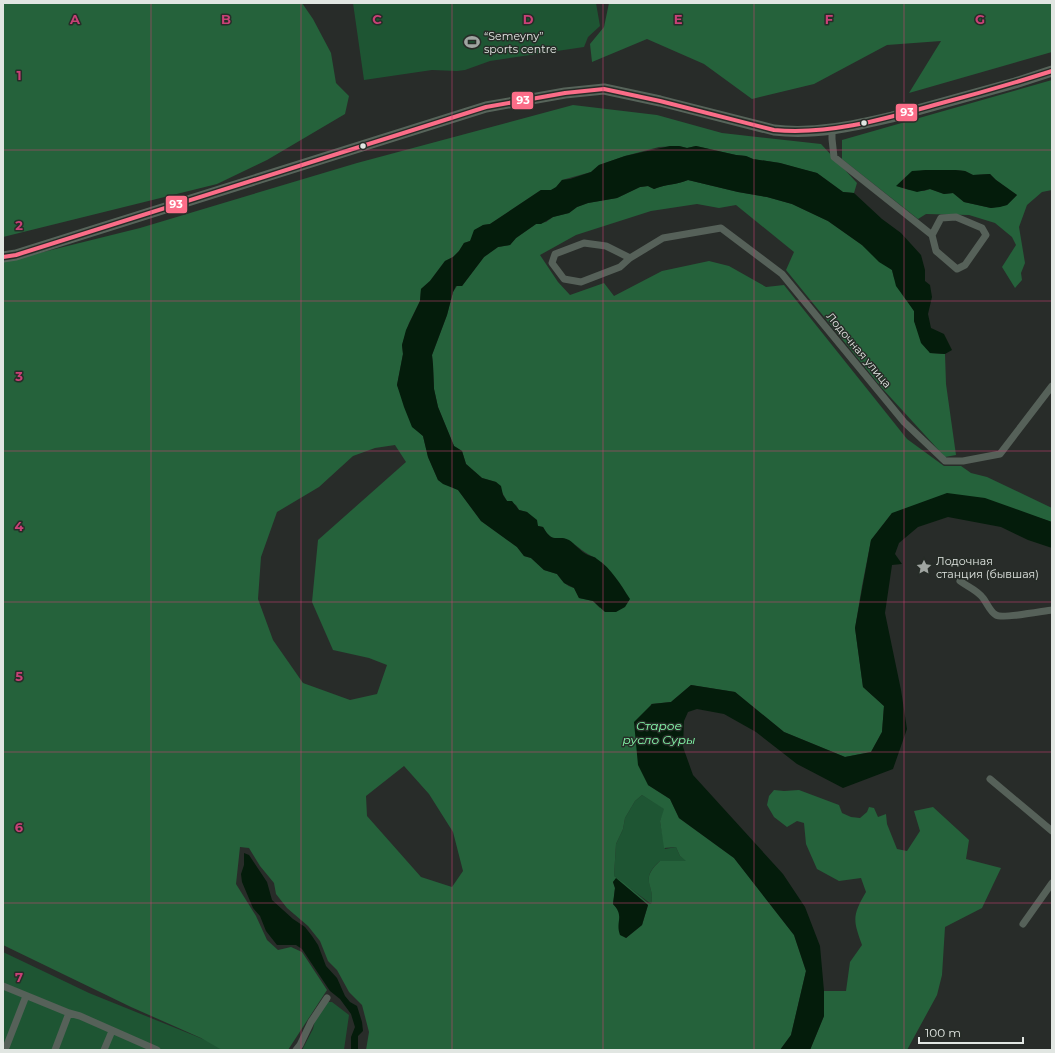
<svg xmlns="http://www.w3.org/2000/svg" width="1055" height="1053" viewBox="0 0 1055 1053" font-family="Montserrat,sans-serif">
<rect width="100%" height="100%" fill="#282c29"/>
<path fill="#1e5533" d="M353,3h243l4,23 -12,11 -4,10 -94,14 -25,9 -8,1 -25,-1 -68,10z
M642,795l23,14 -5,12 5,28 11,-2 4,9 7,5h-27c-22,19 -4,24 -9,43l-37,-28 2,-32 7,-15 2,-11 10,-17z
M3,952l86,41 141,57h-227z
M327,1002h5l17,13 -5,35h-42l11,-21 3,-13z"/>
<path fill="#25623b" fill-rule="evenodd" d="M3,3h299l11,16 18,34 5,30 13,13 -4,18 -78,46 -50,24 -214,53z
M609,3h443v49l-143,41 32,-52 -54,4 -73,39 -62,15 -48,-35 -57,-25 -55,23 -2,-18 14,-17z
M1052,80v110l-10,2 -15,13 -8,22 6,36 -4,10 1,7 -7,8 -13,-21 14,-22 -4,-8 -17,-14 -26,-8 -43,-1 -8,5 -76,-60v-19zM926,170h29l10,1 8,4 17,-1 6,6 21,15 -10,10 -16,3 -27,-6 -11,-9 -9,1 -14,-5 -6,2 -15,-1 -12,-4 23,-15z
M573,105l84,10 65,18 99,11 36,39 -3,10 -11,-1 -26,-19 -16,-4 -21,-6 -27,-4 -7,-3 -10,-1 -40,-9 -9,2 -8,-2 -20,1 -34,9 -26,9 -8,7 -29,8 -6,8 -5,2h-10l-51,34 -7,1 -13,16 -6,2 -5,8 -6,6 -8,4 -15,20 -9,8 -1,12 -11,22 -7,22 1,9 -6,31 21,46 5,5 5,21 10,23 20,10 23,31 36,26 7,9 7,2 13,12 13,4c5,7 9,12 17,14l5,10 14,3 7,7 -4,-50c-13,-5 -16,-11 -27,-17 -10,-7 -16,5 -26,-14l-5,-1 -11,-14 -8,-2 -3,-5 -9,-4 -11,-19 -14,-4 -16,-14 -4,-13 -8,-5 -16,-39 -4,-18 -1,-24 -1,-10 15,-40 6,-23 4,-6h5l22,-29 14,-10 12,-2 6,-7 20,-14 10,-2 7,-5 16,-4 8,-6 11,-4 29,-5 23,-11 8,-1 6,3c11,-5 23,-4 34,-9l50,12 29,5 25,7 36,17 34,24 30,25 2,8 20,33v10l16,32 15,1 1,30 10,71 -11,2 -64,-70 -95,-117 8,-18 -58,-47 -17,3 -22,-4 -46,7 -75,24 -36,20 18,27 12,13 34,-12 10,13 48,-25 47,-10 20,5 37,21 18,-2 123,154 37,27h17l10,7 16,4 65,31v14l-31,-10 -129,1 -21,27 -9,46 -7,42 8,59 21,19 -2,26 -11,20 -26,5 -61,-25 -49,-40 -44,-7 -20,17 -20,2 -3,81 22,14 9,19 55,40 60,77 12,36 -15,64 -11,15h-414l3,-18 -7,-27 -13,-13 -12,-22 -9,-9 -8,-20 -12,-15 -21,-18 -11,-14 -2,-11 -14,-17 -11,-18 -9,-1 -4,37 20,32 11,24 11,10 13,-3 11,5 25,38 -39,60h-66l-21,-12 -70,-31 -128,-62v-683l137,-34 217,-65zM395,445l11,17 -88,78 -6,62 21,48 36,8 18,7 -10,29 -27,6 -47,-17 -30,-43 -15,-41 3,-42 16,-45 42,-25 34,-31 22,-8zM404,766l25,28 24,38 10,39 -11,16 -31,-10 -54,-61 -1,-20zM642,795l22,14 -4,12 4,27 12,-1 4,9 6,5h-26c-22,20 -4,24 -9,43l-3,-1 -24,-20 -10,-7 2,-32 7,-15 2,-11 10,-17zM616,879l32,26 -6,20 -16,13 -7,-28 -6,-6 2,-16 -2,-6z
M774,790l10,1 15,-1 40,15 3,8 9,4 9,1 7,-6 2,-5 5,1 4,9 8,-3 1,10 10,25 10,2 13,-20 -6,-20 19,-4 36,33 -3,19 35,9 -19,40 -37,19 -3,48 -5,20 -30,55h-97l14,-34v-25h22l4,-29 12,-17c-9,-25 -10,-29 4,-53l-5,-14 -22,3 -22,-12 -11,-25 -2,-21 -7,-2 -10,6 -13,-10 -7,-12 2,-9z"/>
<path fill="#041c0b" d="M670,146h9l8,2 9,-2 40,9 10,1 7,3 27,4 37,10 26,19 11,1 28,26 19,14 20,22 4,15v11l5,4 2,12 -4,17 3,14 13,6 8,16 -7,4 -15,-1 -9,-10 -7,-22v-10l-18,-25 -4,-16 -13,-8 -17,-17 -34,-24 -36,-17 -25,-7 -29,-5 -50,-12c-11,5 -23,4 -34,9l-6,-3 -8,1 -23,11 -29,5 -11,4 -8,6 -16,4 -12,7h-5l-20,14 -6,7 -12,2 -14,10 -22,29h-6l-3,6 -6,23 -15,40 1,10 1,24 4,18 16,39 8,5 4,13 16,14 14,4 5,4 2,9 4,6h5l7,9 8,2 10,8 1,6 5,1c10,18 14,7 26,13 6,4 10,10 17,14 3,2 8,2 11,5 14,9 24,26 33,40l-5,8 -9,5h-11l-12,-11 -14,-3 -5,-10 -10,-5 -7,-9 -13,-4 -13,-12 -7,-2 -7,-9 -36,-26 -23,-31 -15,-6 -5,-4 -10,-23 -5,-21 -11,-9 -8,-20 -7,-22 6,-31 -1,-9 4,-15 14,-29 1,-12 9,-8 15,-20 8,-4 6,-6 5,-8 6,-2 4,-11 9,-5 7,-1 51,-34h10l5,-3 6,-7 8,-1 21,-7 8,-7 26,-9z
M926,170h29l10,1 8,4 17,-1 6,6 21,15 -10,10 -7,2 -9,1 -27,-6 -11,-9 -9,1 -14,-5 -13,3 -21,-6 16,-15z
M947,493l38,5 67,24v26l-24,-8 -27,-13 -53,-10 -30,10 -19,16 -4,11 7,10 -10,1 -7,48 16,77 6,39 -14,40 -50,19 -46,-24 -41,-32 -32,-18 -27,-5 -9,3 -4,9 -1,26 10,28 90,99 22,33 15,39 4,45v25l-14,34h-30l11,-15 15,-64 -12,-36 -60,-77 -55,-40 -9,-19 -22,-14 -10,-20 -4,-43 18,-18 19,-2 20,-17 44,7 49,40 61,25 26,-5 11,-20 2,-26 -21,-19 -8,-59 16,-88 21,-27z
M244,853l5,2 18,27 5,18 21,19 12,8 7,9 6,9 8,21 11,12 8,18 5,6 7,4 5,16 1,9 -5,5v14h-7v-13l4,-10 -4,-13 -11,-15 -10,-8 -28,-42 -6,-4h-19l-11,-14 -6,-15 -7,-8 -11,-26 -1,-8 3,-9z
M616,878l32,27 -6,20 -16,13 -6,-3c-5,-14 5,-18 -7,-31l2,-16 -2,-6z"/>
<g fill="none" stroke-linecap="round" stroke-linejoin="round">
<path stroke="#566159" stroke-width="7" d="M832,129v10l2,18 98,78 4,16 21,18 8,-4 21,-30 -4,-7 -26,-11 -15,1 -9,17
M630,258l-24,-12 -22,-3 -29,11 -3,9 12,16 17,3 39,-15 10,-9 33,-20 58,-10 61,46 122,148 41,39h18l37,-7 52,-68
M960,581c8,6 17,9 23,17 4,5 7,14 13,17 6,4 47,-4 56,-5
M990,779l62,52
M1023,924l29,-41
M3,986l66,27 11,3 77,34
M5,1050l21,-54
M55,1050l14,-37
M104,1050l8,-19
M296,1050l4,-5 11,-23 16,-24"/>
<path stroke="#57645a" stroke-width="11" d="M3,257l13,-2 470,-148 79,-14 39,-4 56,12 114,29c40,5 80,-4 118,-13l123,-34 37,-12"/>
<defs>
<path id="bus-1" d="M3,257l13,-2 470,-148 79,-14 39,-4 56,12 114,29c57,5 110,-11 164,-26 38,-10 76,-21 114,-33"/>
</defs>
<use href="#bus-1" stroke="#272d28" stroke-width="7"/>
<use href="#bus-1" stroke="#fb6d88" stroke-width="4"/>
</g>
<path fill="none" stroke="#c84176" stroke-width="1" stroke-opacity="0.55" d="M151,3v1047M301,3v1047M452,3v1047M603,3v1047M754,3v1047M904,3v1047M3,150h1049M3,301h1049M3,451h1049M3,602h1049M3,752h1049M3,903h1049"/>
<defs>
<symbol id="stadium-bare" viewBox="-9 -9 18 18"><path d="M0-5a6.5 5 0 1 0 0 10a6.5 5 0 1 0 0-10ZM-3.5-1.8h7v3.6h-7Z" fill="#a0a5a1" stroke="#272d28" stroke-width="2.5" paint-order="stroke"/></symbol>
<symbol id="sight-bare" viewBox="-9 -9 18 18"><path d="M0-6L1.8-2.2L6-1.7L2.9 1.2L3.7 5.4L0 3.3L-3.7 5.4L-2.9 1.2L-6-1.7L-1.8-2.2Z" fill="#a0a5a1" stroke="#272d28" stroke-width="2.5" paint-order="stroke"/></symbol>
</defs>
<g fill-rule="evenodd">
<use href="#stadium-bare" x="461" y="31" width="22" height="22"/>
<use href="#sight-bare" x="913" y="556" width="22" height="22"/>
</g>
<g fill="#e1e6e2" stroke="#272d28" stroke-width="1.5">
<circle cx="864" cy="123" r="3.5"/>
<circle cx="363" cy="146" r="3.5"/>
</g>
<g text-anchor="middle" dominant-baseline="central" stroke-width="3" stroke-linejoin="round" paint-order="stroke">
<g font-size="11" fill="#e1e6e2" stroke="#272d28" text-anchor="start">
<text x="484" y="36">“Semeyny”<tspan x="484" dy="13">sports centre</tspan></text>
<text x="936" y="561">Лодочная<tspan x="936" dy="13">станция (бывшая)</tspan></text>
</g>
<g font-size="11" fill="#e1e6e2" stroke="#272d28">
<text transform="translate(859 350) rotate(50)">Лодочная улица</text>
</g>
<g font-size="12" font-style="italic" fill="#84faaa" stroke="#272d28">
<text x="659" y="725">Старое<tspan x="659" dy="14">русло Суры</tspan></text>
</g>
</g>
<g font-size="13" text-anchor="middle" font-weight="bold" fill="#c84176" stroke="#272d28" stroke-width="3" stroke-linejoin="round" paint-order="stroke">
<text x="75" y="24">A</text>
<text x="226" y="24">B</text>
<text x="377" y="24">C</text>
<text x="528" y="24">D</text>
<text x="678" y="24">E</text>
<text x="829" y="24">F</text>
<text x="980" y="24">G</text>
<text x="19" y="80">1</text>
<text x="19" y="230">2</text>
<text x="19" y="381">3</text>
<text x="19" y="531">4</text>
<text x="19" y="681">5</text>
<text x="19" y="832">6</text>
<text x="19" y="982">7</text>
</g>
<g stroke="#272d28" stroke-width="1.5">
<rect x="511" y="91" width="23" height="19" rx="4" fill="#fb6d88"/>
<rect x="895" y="103" width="23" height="19" rx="4" fill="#fb6d88"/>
<rect x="165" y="195" width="23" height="19" rx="4" fill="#fb6d88"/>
</g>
<g font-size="11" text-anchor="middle" font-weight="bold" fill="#fff">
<text x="523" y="104">93</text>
<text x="907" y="116">93</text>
<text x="176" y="208">93</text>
</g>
<rect width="1055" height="1053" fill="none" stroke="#e1e6e2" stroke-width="8"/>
<path d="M919 1037v6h104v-6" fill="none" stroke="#e1e6e2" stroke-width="2"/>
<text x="925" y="1037" font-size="12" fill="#e1e6e2" stroke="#272d28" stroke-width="3" paint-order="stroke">100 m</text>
</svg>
